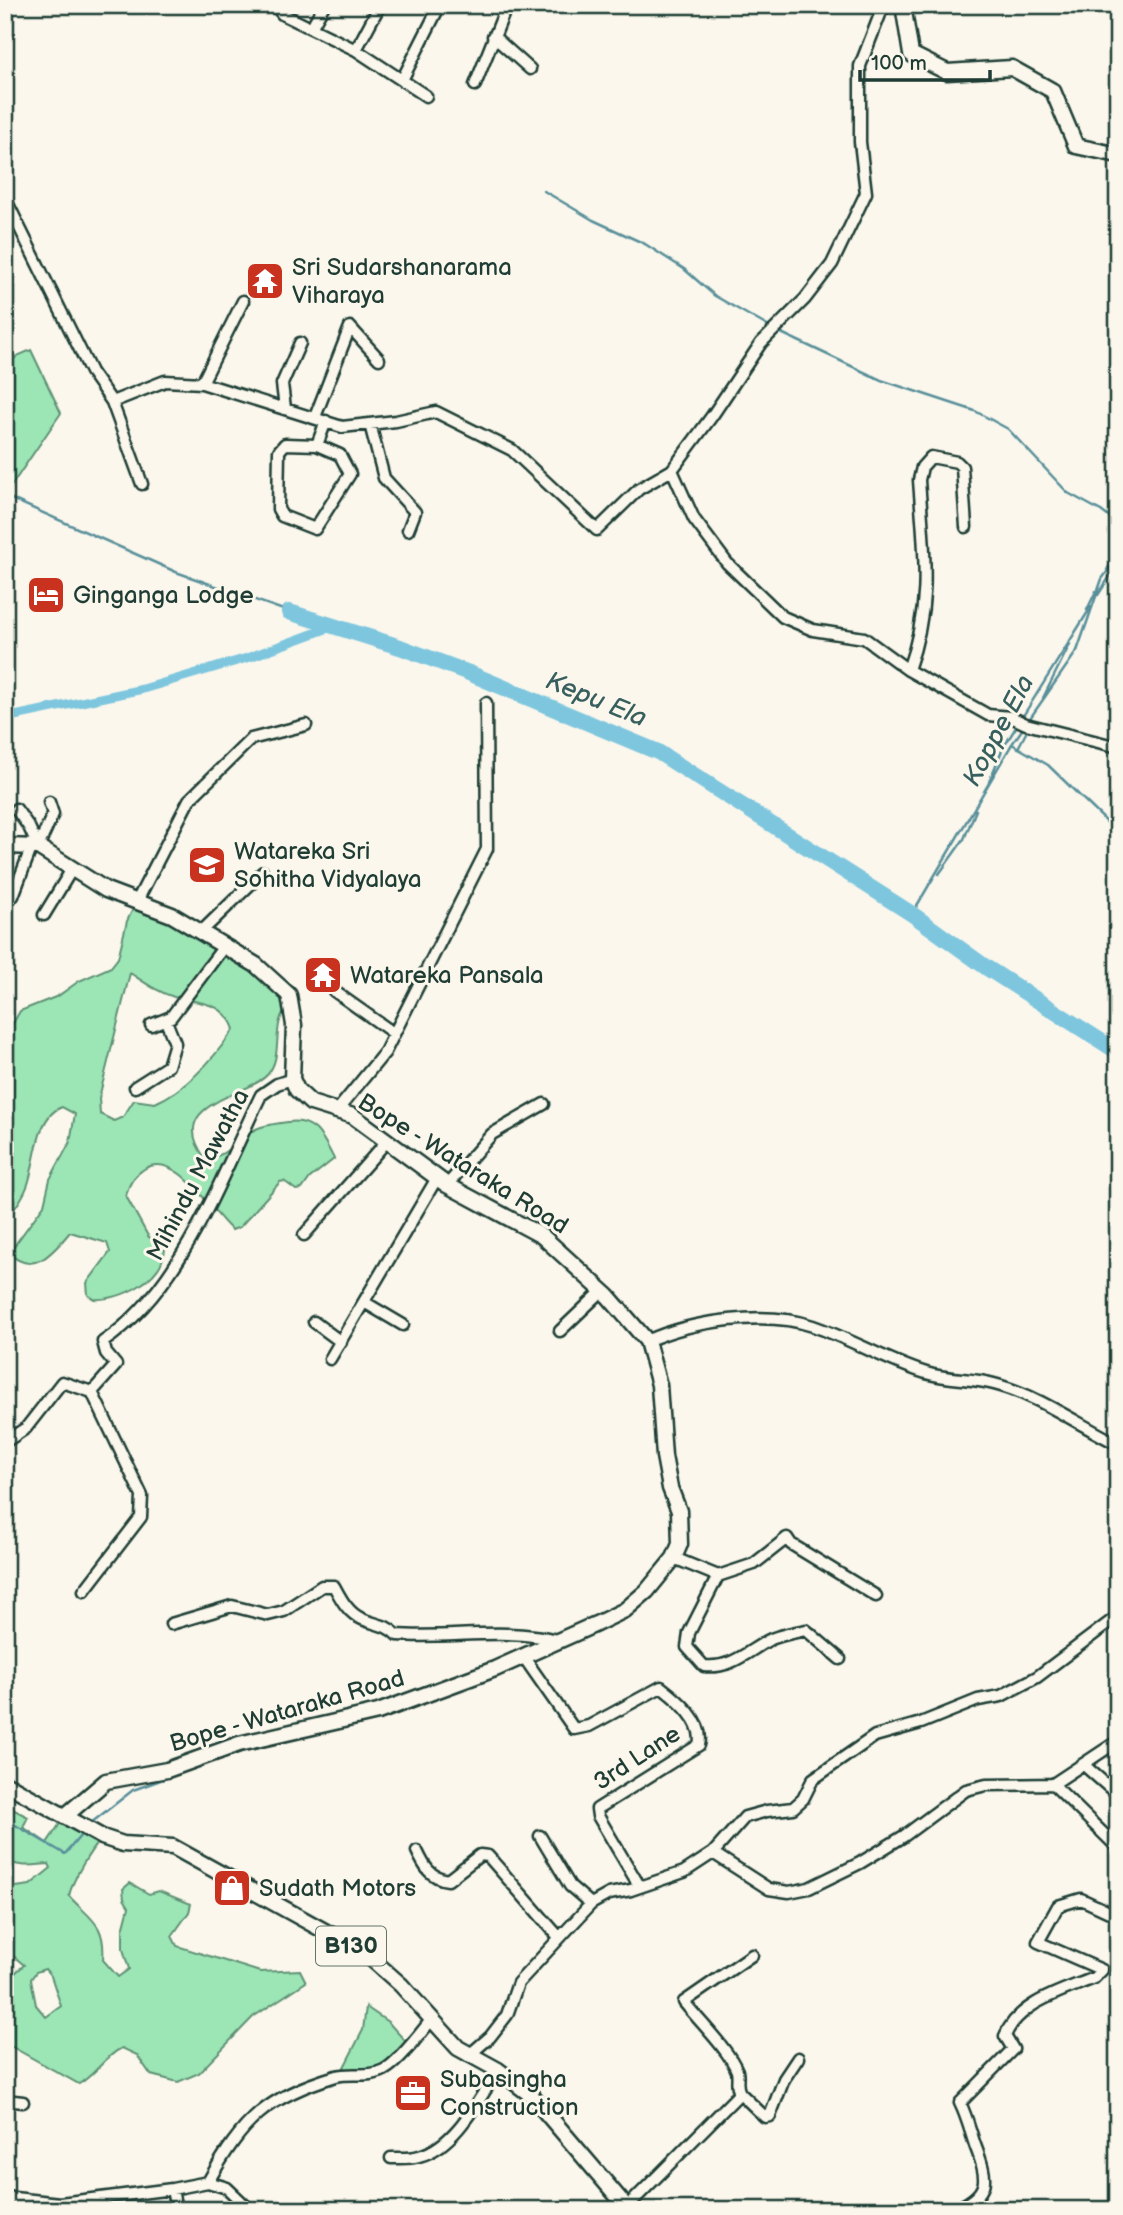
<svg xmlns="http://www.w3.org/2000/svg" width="1123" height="2215" viewBox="0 0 1123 2215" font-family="'Balsamiq Sans',sans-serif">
<rect width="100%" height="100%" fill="#fbf7ec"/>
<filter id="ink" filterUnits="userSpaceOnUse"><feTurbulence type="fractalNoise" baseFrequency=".0143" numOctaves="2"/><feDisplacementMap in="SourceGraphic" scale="14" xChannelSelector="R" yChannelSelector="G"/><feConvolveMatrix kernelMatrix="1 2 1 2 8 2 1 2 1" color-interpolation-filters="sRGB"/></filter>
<g filter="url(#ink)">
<path fill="#9ce5b5" stroke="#5e9174" stroke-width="2" fill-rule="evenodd" d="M31,350l30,63 -56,82v-127l12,-12z
M137,901l144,84 5,24c-15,17 -2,48 -19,66 -20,22 -103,27 -62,83 19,2 35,-21 51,-29 11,-5 21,-5 32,-7 27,-4 35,15 46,37l-24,19 -8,11 -6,1 -12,-9 -4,1 -40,45 -8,3c-20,-16 -55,-82 -88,-61 -9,6 -16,16 -18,27l22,40 17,14c-3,30 -45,51 -71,49l-6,-4 -1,-12 23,-31 -3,-9 -37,-11c-15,18 -36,46 -61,21l35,-48 6,-26 20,-37 5,-28 -13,-7c-26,9 -26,54 -34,77 -4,13 -14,26 -23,37v-184l15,-26 38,-15 21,-15 32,-14 7,-9 9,-37zM130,973c14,9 27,19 44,24 25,6 50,4 60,32 -19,28 -47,60 -79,74l-21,-3 -11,17 -9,4 -14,-7 -1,-16z
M5,1805l23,12 -5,10 24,16 18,-27 37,21c-12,14 -29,41 -33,59 22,24 37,27 34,64l15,17 11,-8 -6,-20v-19l6,-23 -5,-8 -1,-10 7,-6 19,11 10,-3 32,13 -2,8 -17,24 5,10 83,26 40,-2 6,12 -53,35 -54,56 -21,9 -27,-7 -14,-20 -15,-7c-16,7 -27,27 -43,36l-74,-41v-61l19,-17 -19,-16v-64l4,3 21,-3 21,-17 -2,-4c-14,1 -33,5 -44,-6zM45,1969l6,7 10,30 -15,11 -10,-12 -5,-26 5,-7z
M366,2007l22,15 20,22 -21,25 -47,6 23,-45z"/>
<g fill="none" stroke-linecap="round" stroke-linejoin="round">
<path stroke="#588f9a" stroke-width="2.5" d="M544,191l49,29 52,24 39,25 31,27 56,32
M777,331l104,49 94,31 33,18 60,64 33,18 17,13
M5,496l171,76 113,40
M1107,570l11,-18
M1098,595l20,-31
M1087,610l9,-19
M1043,698l27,-54
M1012,744l36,21 70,68
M1018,748l10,-19
M989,782l14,-34 88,-141
M939,874l25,-35 12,-29
M912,914l100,-170 65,-93 25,-72 16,-22
M5,1819l60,35 16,-19
M91,1823l42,-33 61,-22"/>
<path stroke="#7ec6de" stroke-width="9" d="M5,718l138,-29 104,-31 87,-32"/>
<path stroke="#7ec6de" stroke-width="16" d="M289,612l111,35 69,26 189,79 254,162 75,54 131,84"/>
<defs>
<path id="street" d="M275,5l7,9 74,36 70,46
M311,28l13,-23
M493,36l37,33
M356,50l24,-45
M402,80l38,-75
M475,85l32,-80
M5,198l86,174 21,30 53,-21 37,2 140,44 54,-6 40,-9 76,38 85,80 42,-41 33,-19 40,-54 49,-73 44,-44 27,-35 34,-71 -6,-51v-76l21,-54 7,-7
M202,383l41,-82
M112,402l30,82
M285,408l-3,-24 18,-41
M315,417l35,-90 29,32
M370,424l14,54 31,34 -7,18
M317,445l-32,-1 -6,7 -1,58 4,7 33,13 35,-55 -10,-19 -23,-10 9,-24
M672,470l22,49 33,44 56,54 30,13 51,8 44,32 80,45 23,2 15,7 92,23
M908,670c25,-70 16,-117 11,-190l3,-13 9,-10 26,5 5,5 4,60
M16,809l13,18 9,20 15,-33 -4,-12
M13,896l19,-50
M137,901l52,-101 62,-61 55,-14
M44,915l28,-46
M202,931l61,-59
M334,991l58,41
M151,1025l20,-8 54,-72
M135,1087l33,-21 7,-23 -9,-22
M336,1112l49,-60 102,-203 -1,-146
M447,1185l45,-51 52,-30
M304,1235l83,-94
M364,1302l39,23
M314,1322l27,20
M560,1331l42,-40
M647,1341c44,-20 119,-31 166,-15 38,13 74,35 113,47 22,7 46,5 68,11 44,11 83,40 124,60
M330,1359l107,-181
M92,1392l24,-27 -10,-12 -3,-11c79,-53 117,-164 158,-247l16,-11 15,-5
M5,1442l21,-14 36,-46 30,10 50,104 -1,21 -57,74
M674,1558l44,18 -29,57 -2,14 17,19c26,3 42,-13 63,-25 11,-6 26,-8 39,-11l34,29
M718,1576l36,-12 33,-26 4,6 85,52
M171,1624l61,-18 36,9 16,-4 38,-25h12c7,13 14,27 28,33 14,6 24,5 35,16 53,4 107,-8 160,5
M523,1656l51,73 15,-3 72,-39c17,13 44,35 38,58l-102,64 1,7 42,71
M1085,1766l33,29
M1053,1784l65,64
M540,1836l30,50 21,18
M417,1851c7,15 13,27 31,29l32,-25 8,1 70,80
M713,1853l56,36 20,3 20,-4 51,-25 44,-27 62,-46 20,-5 67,-1 65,-43
M468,2056l22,-19 17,-22 11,-32 73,-79 18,-10 22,-4 53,-18 29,-19 32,-36 22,-6 26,-3 10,-9 10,-20 62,-43 46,-13 57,-23 23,-4 36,-19 81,-61
M740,2093l25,24 5,-1 14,-37 14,-21
M5,2100l18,2
M391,2158c9,0 19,1 28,-2 36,-9 60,-57 79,-86
M172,2189l4,21
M5,2197l55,6 112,-14 36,-7
M627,2207l113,-114c-5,-8 -1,-14 -3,-22 -8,-21 -38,-50 -53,-69l68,-47
M250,2210l-23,-22 -19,-6c35,-62 58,-85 128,-106 15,-4 33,2 48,-6 14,-7 36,-36 47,-50
M953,2210c39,-16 35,-31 22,-65 -5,-15 -8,-28 -15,-42l53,-54 -8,-13c14,-34 58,-45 89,-58l8,-8 -64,-28 20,-36 23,-7 28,13 9,-1"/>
<path id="secondary" d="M903,5l8,49 36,18 65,-4 41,23 23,55 42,9
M5,846l33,1 68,43 66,25 84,50 33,30 5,30 -2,54 5,11 14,13 42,13 94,69 95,51 66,60 39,45 12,44 5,71 6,32 9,23 1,33 -6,14 -27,33 -22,19 -29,14 -101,45 -117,43 -139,32 -72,26 -61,11 -41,35"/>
<path id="primary" d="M5,1783l97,54 21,7 50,3 193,107 35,31 57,63 40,22 33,25 98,115"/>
</defs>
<use href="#street" stroke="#1f3d34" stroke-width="15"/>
<use href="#secondary" stroke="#1f3d34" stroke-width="19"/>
<use href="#primary" stroke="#1f3d34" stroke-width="19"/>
<use href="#street" stroke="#fbf7ec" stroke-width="10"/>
<use href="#secondary" stroke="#fbf7ec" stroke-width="14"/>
<use href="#primary" stroke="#fbf7ec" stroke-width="14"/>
</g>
</g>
<defs>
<symbol id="temple-square" viewBox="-11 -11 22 22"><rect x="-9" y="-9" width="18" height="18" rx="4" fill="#c8321e" stroke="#fbf7ec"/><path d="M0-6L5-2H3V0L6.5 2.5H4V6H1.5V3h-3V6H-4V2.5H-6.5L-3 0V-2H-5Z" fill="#fff"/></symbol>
<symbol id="hotel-square" viewBox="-11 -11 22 22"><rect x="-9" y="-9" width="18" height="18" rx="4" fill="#c8321e" stroke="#fbf7ec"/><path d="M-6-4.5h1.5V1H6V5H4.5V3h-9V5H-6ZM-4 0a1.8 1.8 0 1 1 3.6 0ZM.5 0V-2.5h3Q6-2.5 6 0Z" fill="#fff"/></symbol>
<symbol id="school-square" viewBox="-11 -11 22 22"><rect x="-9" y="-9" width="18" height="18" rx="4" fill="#c8321e" stroke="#fbf7ec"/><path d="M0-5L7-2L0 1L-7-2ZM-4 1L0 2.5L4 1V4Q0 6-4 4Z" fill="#fff"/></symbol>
<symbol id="shop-square" viewBox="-11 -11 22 22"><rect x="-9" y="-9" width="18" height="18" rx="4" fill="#c8321e" stroke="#fbf7ec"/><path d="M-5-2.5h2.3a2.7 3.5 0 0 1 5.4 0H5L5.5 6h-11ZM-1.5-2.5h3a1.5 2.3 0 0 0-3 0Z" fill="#fff"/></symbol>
<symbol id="office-square" viewBox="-11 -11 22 22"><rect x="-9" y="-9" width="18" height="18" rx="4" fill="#c8321e" stroke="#fbf7ec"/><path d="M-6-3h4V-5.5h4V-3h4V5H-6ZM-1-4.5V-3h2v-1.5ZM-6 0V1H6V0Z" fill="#fff"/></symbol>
</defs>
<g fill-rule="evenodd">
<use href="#temple-square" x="243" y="259" width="44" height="44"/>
<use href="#hotel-square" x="24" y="573" width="44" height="44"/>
<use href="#school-square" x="185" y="843" width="44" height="44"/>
<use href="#temple-square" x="301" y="953" width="44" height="44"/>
<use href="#shop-square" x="210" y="1866" width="44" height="44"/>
<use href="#office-square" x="391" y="2071" width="44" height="44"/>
</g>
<g text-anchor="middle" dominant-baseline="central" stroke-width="6" stroke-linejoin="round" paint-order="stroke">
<rect fill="#fbf7ec" stroke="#61756b" stroke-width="2" x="316" y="1926.5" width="70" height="39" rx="5"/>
<g font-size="23" font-weight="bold" fill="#1f3d34">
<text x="351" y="1946">B130</text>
</g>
<g font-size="24" fill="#1f3d34" stroke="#fbf7ec" text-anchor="start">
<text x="292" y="267">Sri Sudarshanarama<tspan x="292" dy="28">Viharaya</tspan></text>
<text x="73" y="595">Ginganga Lodge</text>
<text x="234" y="851">Watareka Sri<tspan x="234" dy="28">Sohitha Vidyalaya</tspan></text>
<text x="350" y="975">Watareka Pansala</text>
<text x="259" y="1888">Sudath Motors</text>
<text x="440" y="2079">Subasingha<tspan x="440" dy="28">Construction</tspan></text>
</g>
<g font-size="24" fill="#1f3d34" stroke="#fbf7ec">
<text transform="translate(463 1164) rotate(32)">Bope - Wataraka Road</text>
<text transform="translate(198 1175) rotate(-62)">Mihindu Mawatha</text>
<text transform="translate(287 1711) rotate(-16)">Bope - Wataraka Road</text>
<text transform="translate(637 1758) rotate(-33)">3rd Lane</text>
</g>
<g font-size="26" font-style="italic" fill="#375f5e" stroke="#fbf7ec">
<text transform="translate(596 700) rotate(22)">Kepu Ela</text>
<text transform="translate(999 731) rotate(-62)">Koppe Ela</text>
</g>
</g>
<rect width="1123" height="2215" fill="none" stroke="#fbf7ec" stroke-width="28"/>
<rect x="14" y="14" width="1095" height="2187" fill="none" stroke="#1f3d34" stroke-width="2.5" filter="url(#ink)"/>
<path d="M860 70v10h130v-10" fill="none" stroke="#1f3d34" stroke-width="3.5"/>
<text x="871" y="70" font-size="21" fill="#1f3d34" stroke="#fbf7ec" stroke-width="5" paint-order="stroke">100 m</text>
</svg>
